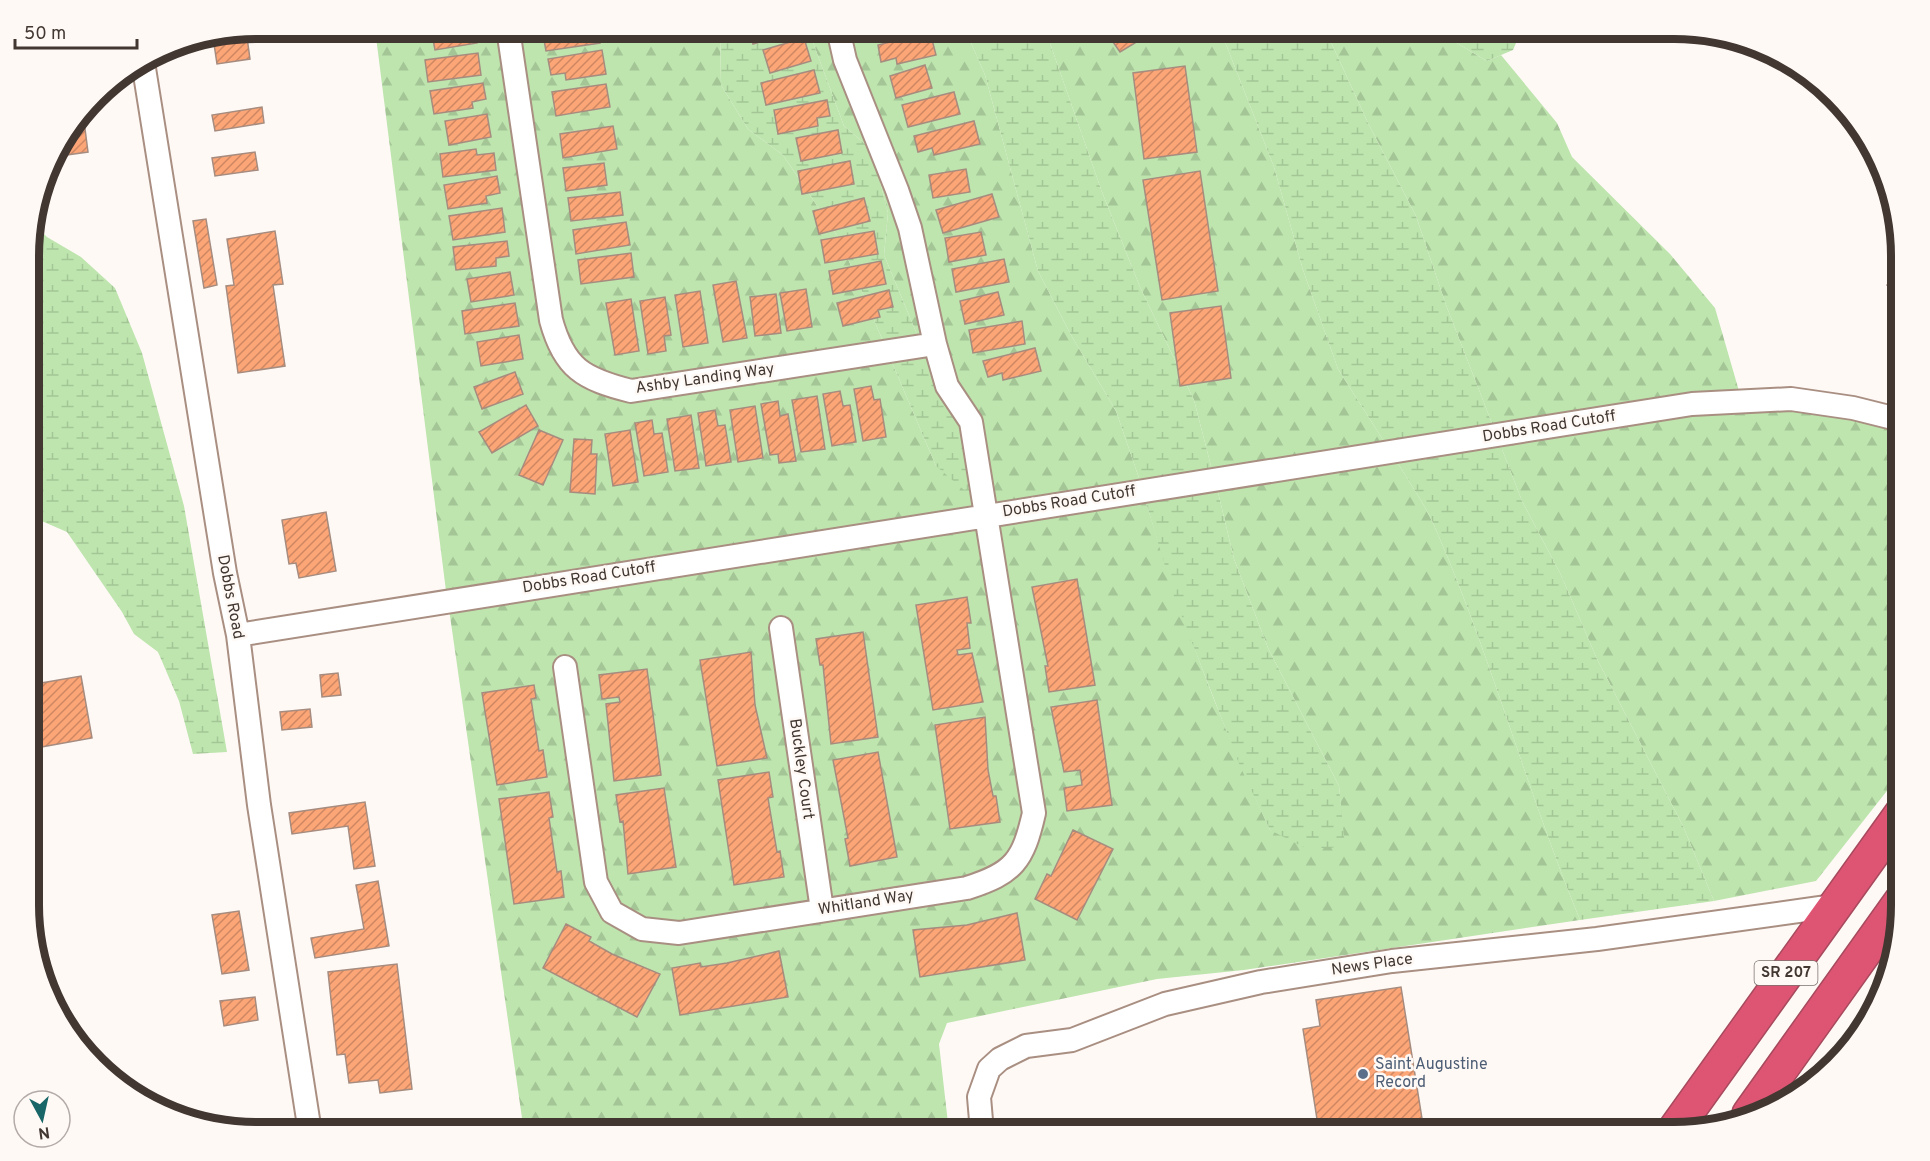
<svg xmlns="http://www.w3.org/2000/svg" width="1930" height="1161" viewBox="0 0 1930 1161" font-family="Overpass,sans-serif">
<defs>
<pattern id="forest-firs" width="22" height="20" patternUnits="userSpaceOnUse" patternTransform="scale(1.5)"><rect width="22" height="20" fill="#bee5ae"/><path d="M5 1l3.5 6h-7zM16 11l3.5 6h-7z" fill="#a4c596"/></pattern>
<pattern id="wetland-marsh" width="20" height="14" patternUnits="userSpaceOnUse" patternTransform="scale(1.5)"><rect width="20" height="14" fill="#bee5ae"/><path d="M1 5h8M5 5V1M11 12h8M15 12V8" fill="none" stroke="#a4c596"/></pattern>
<pattern id="building-hatch" width="6" height="6" patternUnits="userSpaceOnUse" patternTransform="scale(1.5)"><rect width="6" height="6" fill="#fca577"/><path d="M-1 1l2-2M0 6l6-6M5 7l2-2" fill="none" stroke="#ce8762"/></pattern>
</defs>
<rect width="100%" height="100%" fill="#fff9f6"/>
<path fill="url(#forest-firs)" d="M375,29h345l1,56 27,44 35,26 57,85 96,226 -10,-110 -42,-101 4,-42 -16,-63 -28,-24 -36,-97h157l20,46 53,196 33,64 45,76 24,70 -694,110z
M1045,29h175l54,138 29,103 35,99 47,74 -173,27 -18,-70 -54,-113 -38,-95z
M1325,29h115l5,7 42,25 14,-6 56,68 15,34 98,97 45,54 24,83 -246,35 -47,-121 -30,-89 -48,-93z
M1791,408l61,9 49,12v344l-85,108 -102,20 -31,-75 -86,-167 -36,-84 -39,-74 -22,-57 194,-31z
M1396,460c12,21 27,41 37,63 57,129 93,266 147,397l-336,50 -87,9 -210,44 -8,21 10,88h-425l-75,-523 696,-110c34,113 75,224 125,331l74,17 -5,-61 -71,-138 -34,-89 -17,-71z"/>
<path fill="url(#wetland-marsh)" d="M720,29h88l36,97 28,24 16,63 -4,42 42,101 61,115 2,13 -25,6 -28,-24 -96,-226 -57,-85 -35,-26 -27,-44z
M965,29h80l57,163 38,95 54,113 18,70 -72,11 -24,-70 -45,-76 -33,-64 -53,-196z
M1220,29h105l43,94 48,93 30,89 47,121 -108,17 -47,-74 -35,-99 -29,-103z
M1440,29h82l-9,21 -26,11 -42,-25z
M32,222l15,15 34,20 34,31 27,65 42,153 43,246 -34,2 -14,-53 -21,-49 -24,-18 -12,-22 -55,-80 -37,-16z
M1500,444l22,57 39,74 36,84 86,167 31,75 -134,19c-54,-131 -90,-268 -147,-397 -10,-22 -25,-42 -37,-63z
M1217,488l17,71 34,89 71,138 6,61 -38,2 -37,-19 -30,-64 -66,-170 -29,-97z"/>
<path fill="url(#building-hatch)" stroke="#a68c7f" stroke-width="1.5" d="M431,29h44l2,14 -42,7z
M542,29h56l2,14 -54,8z
M749,29h41l1,4 -38,11z
M873,29h39l-36,9z
M1104,29h54l-38,23z
M246,30l4,29 -33,5 -4,-27z
M930,32l6,23 -39,9 -1,-6 -15,4 -3,-17z
M804,38l7,23 -41,12 -7,-23z
M602,50l4,24 -40,6 -1,-7 -14,2 -3,-16z
M478,53l3,22 -53,7 -3,-22z
M925,65l7,23 -36,10 -6,-22z
M1185,66l12,86 -53,7 -11,-86z
M814,70l6,23 -54,12 -5,-22z
M483,83l3,16 -14,3 1,6 -39,6 -4,-23z
M606,84l4,23 -54,9 -4,-24z
M954,92l6,22 -52,13 -6,-22z
M827,100l3,16 -13,2 1,8 -40,8 -4,-24z
M262,107l2,16 -49,8 -3,-16z
M487,114l4,23 -42,8 -4,-24z
M84,121l4,31 -36,5 25,-35z
M974,121l6,23 -46,11 -2,-7 -14,4 -4,-16z
M613,126l4,23 -54,9 -3,-24z
M838,130l4,23 -41,8 -5,-23z
M476,149l1,6 17,-2 2,17 -53,7 -3,-23z
M255,152l3,18 -43,6 -3,-18z
M850,161l4,23 -52,10 -4,-23z
M604,163l3,22 -41,6 -3,-23z
M966,169l4,23 -37,6 -4,-23z
M1200,171l18,120 -56,9 -19,-120z
M497,176l3,17 -14,3 1,7 -39,6 -4,-24z
M620,192l3,23 -52,6 -3,-23z
M992,194l7,23 -56,16 -7,-23z
M864,198l6,23 -51,13 -6,-23z
M502,208l3,24 -52,8 -4,-24z
M206,219l11,66 -13,3 -11,-67z
M626,222l4,23 -54,9 -3,-24z
M275,231l8,53 -10,1 12,81 -47,7 -12,-87 8,-1 -7,-46z
M874,231l4,23 -53,9 -4,-23z
M981,232l5,23 -37,7 -4,-24z
M507,241l2,15 -13,2v8l-40,4 -3,-23z
M631,253l3,24 -53,7 -3,-24z
M1004,259l5,23 -53,10 -4,-23z
M881,261l5,23 -53,10 -4,-23z
M1901,267v29l-14,-11z
M510,272l4,23 -43,7 -4,-23z
M736,281l11,57 -24,4 -10,-57z
M806,289l6,38 -25,4 -7,-38z
M889,290l4,17 -15,3 2,7 -37,9 -6,-23z
M700,291l8,52 -25,4 -8,-52z
M998,292l6,23 -39,9 -5,-23z
M776,294l5,39 -26,3 -5,-39z
M665,297l6,38 -7,1 2,15 -18,3 -8,-53z
M631,299l8,52 -24,4 -9,-52z
M515,303l4,23 -54,8 -3,-23z
M1221,306l10,72 -51,8 -10,-73z
M1022,321l3,23 -52,9 -4,-23z
M519,335l4,24 -42,7 -4,-24z
M1035,348l6,23 -38,9 -1,-7 -14,4 -5,-16z
M515,372l8,22 -41,15 -8,-22z
M871,386l3,14 6,-1 6,38 -23,4 -9,-52z
M840,391l3,15 7,-1 6,37 -24,4 -9,-52z
M817,396l8,53 -24,3 -9,-52z
M778,401l2,15 8,-2 8,47 -17,2 -1,-9 -8,1 -9,-51z
M526,405l12,21 -46,27 -13,-21z
M755,406l8,52 -25,4 -8,-52z
M715,410l3,16 7,-1 6,37 -25,4 -8,-53z
M691,415l8,53 -24,3 -8,-52z
M652,420l2,14 8,-1 6,39 -24,4 -9,-53z
M539,430l24,10 -20,45 -24,-10z
M630,430l8,52 -25,4 -8,-52z
M574,439l18,1 -1,14h6l-2,40 -25,-2z
M326,512l10,59 -37,7 -3,-15 -7,1 -7,-44z
M1077,579l18,106 -46,7 -4,-26h3l-16,-79z
M967,597l4,26h-4l3,25 -13,2 1,5 14,-2 11,49 -50,8 -17,-105z
M863,632l15,105 -47,7 -8,-79h-3l-4,-26z
M751,652l4,53 12,53 -50,8 -17,-106z
M647,669l14,106 -47,6 -8,-77 14,-2 -1,-5 -17,2 -3,-24z
M338,673l3,22 -19,2 -2,-22z
M81,676l11,62 -62,11v-64z
M534,685l2,13 -5,1 8,52 4,-1 4,27 -50,8 -15,-92z
M1097,700l15,105 -45,6 -3,-23 18,-3 -2,-15 -16,2 -13,-65z
M310,709l2,18 -30,3 -2,-18z
M985,717l3,53 5,26h3l4,26 -50,7 -15,-104z
M878,752l19,105 -47,9 -5,-27 3,-1 -15,-78z
M769,772l4,25 -5,1 9,54 3,-1 4,26 -50,8 -16,-105z
M664,788l12,79 -48,7 -5,-53 -3,1 -4,-27z
M549,792l4,25 -4,1 8,54 4,-1 3,26 -50,7 -15,-105z
M365,802l10,64 -21,3 -6,-43 -56,8 -3,-21z
M1073,830l40,19 -36,71 -42,-21 12,-25 4,2z
M378,881l11,65 -74,12 -4,-20 53,-9 -8,-44z
M239,911l10,59 -27,4 -10,-59z
M1017,913l8,47 -105,17 -7,-47 54,-5z
M566,924l25,13 -2,4 23,13 48,20 -23,43 -94,-49z
M779,951l9,46 -108,18 -8,-47 28,-5 1,4 26,-4z
M397,964l15,125 -32,4 -2,-13 -29,3 -4,-29 -8,1 -9,-83z
M1401,987l23,144 75,-11 2,12 15,-2v2h-197l-16,-103 17,-3 -4,-26z
M255,997l3,23 -34,6 -4,-25z"/>
<g fill="none" stroke-linecap="round" stroke-linejoin="round">
<defs>
<path id="minor" d="M508,29l43,291c13,48 32,59 80,71l304,-47
M143,62l82,511 13,62 21,170 51,327
M781,628l41,282
M238,635l1454,-231 99,-5 62,9 48,12
M565,667l31,215 16,30 30,17 37,4 288,-45c47,-15 56,-27 67,-75l-63,-391 -24,-36 -12,-42 -25,-116 -13,-38 -52,-130 -7,-31
M982,1132l-3,-35 10,-28 11,-10 26,-13 46,-6 93,-36 96,-22 131,-21 205,-22 237,-33"/>
<path id="highway" d="M1749,1114l152,-213
M1673,1132l228,-318"/>
</defs>
<use href="#minor" stroke="#a98f82" stroke-width="26"/>
<use href="#highway" stroke="#a74a5d" stroke-width="36"/>
<use href="#minor" stroke="#fff" stroke-width="22"/>
<use href="#highway" stroke="#de5574" stroke-width="33"/>
</g>
<circle fill="#5c6f8a" stroke="#fff9f6" stroke-width="2" cx="1363" cy="1074" r="6"/>
<g text-anchor="middle" dominant-baseline="central" stroke-width="5" stroke-linejoin="round" paint-order="stroke">
<rect fill="#fff9f6" stroke="#7b716c" stroke-width="1.5" x="1754.5" y="961" width="63" height="24" rx="4.5"/>
<g font-size="15" font-weight="bold" fill="#423731">
<text x="1786" y="973">SR 207</text>
</g>
<g font-size="16" fill="#423731" stroke="#fff9f6">
<text transform="translate(705 379) rotate(-8)">Ashby Landing Way</text>
<text transform="translate(1549 427) rotate(-9)">Dobbs Road Cutoff</text>
<text transform="translate(1069 502) rotate(-9)">Dobbs Road Cutoff</text>
<text transform="translate(589 578) rotate(-9)">Dobbs Road Cutoff</text>
<text transform="translate(230 597) rotate(79)">Dobbs Road</text>
<text transform="translate(801 769) rotate(82)">Buckley Court</text>
<text transform="translate(866 903) rotate(-9)">Whitland Way</text>
<text transform="translate(1372 965) rotate(-8)">News Place</text>
</g>
<g font-size="16" fill="#4e5e75" stroke="#fff9f6" text-anchor="start">
<text x="1375" y="1065">Saint Augustine<tspan x="1375" dy="18">Record</tspan></text>
</g>
</g>
<path d="M0 0H1930V1161H0ZM256 39H1674A217 217 0 0 1 1891 256V905A217 217 0 0 1 1674 1122H256A217 217 0 0 1 39 905V256A217 217 0 0 1 256 39Z" fill="#fff9f6" fill-rule="evenodd"/>
<path fill="none" stroke="#423731" stroke-width="8" d="M256 39H1674A217 217 0 0 1 1891 256V905A217 217 0 0 1 1674 1122H256A217 217 0 0 1 39 905V256A217 217 0 0 1 256 39Z"/>
<g transform="translate(42 1119) rotate(172)"><circle r="28" fill="#fff9f6" stroke="#b3aba7" stroke-width="1.5"/>
<path d="M0-4.5L10 22L0 15L-10 22Z" fill="#186667"/>
<text y="-9" font-size="16" font-weight="bold" text-anchor="middle" fill="#423731">N</text>
</g>
<path d="M15 39v9h122v-9" fill="none" stroke="#423731" stroke-width="3"/>
<text x="24" y="39" font-size="18" fill="#423731" stroke="#fff9f6" stroke-width="4.5" paint-order="stroke">50 m</text>
</svg>
